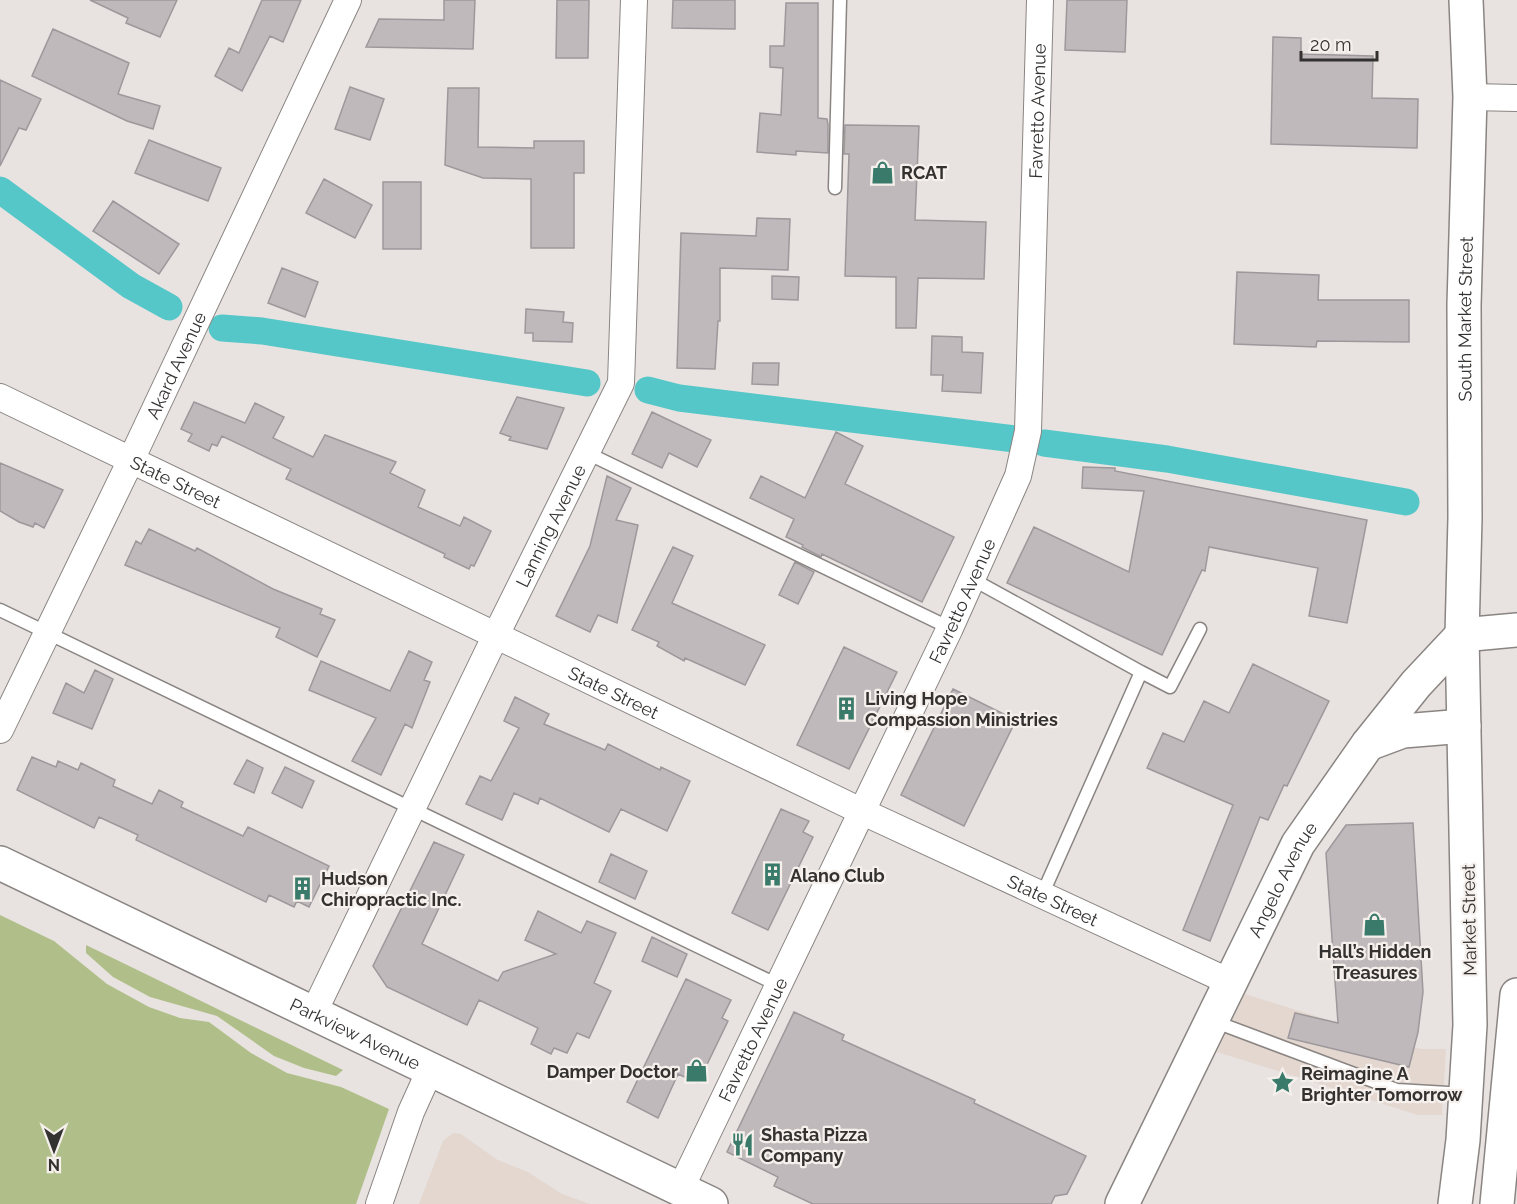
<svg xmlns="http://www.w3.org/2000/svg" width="1517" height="1204" viewBox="0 0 1517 1204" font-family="Raleway,sans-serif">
<rect width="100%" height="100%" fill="#e8e3e0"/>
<path fill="#e4d7d0" d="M1245,994l176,55h25l-4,66h-24l-201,-63z
M453,1133l8,1 35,25 32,13 34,22 28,10h-171l24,-63z"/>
<path fill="#b0bf89" d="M0,915l54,26 53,43 42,23 31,11 29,4 42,31 36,20 54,14 48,22 -33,95h-356z
M86,945l257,125 -7,6 -32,-8 -30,-12 -57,-40 -67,-19 -37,-20 -27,-24z"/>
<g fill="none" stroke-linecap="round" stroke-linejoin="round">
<path stroke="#56c7c8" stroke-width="27" d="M0,190l131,96 38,21
M222,328l40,3 325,52
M648,390l31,8 336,41
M1044,443l123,16 239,43"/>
</g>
<path fill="#bfb9bc" stroke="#9d989b" stroke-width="1.5" d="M90,0h87l-17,37 -34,-14 2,-5z
M262,0h39l-18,42 -13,-6 -28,55 -27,-15 14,-28 10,5z
M444,0h31l-2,49 -107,-2 13,-28 65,1z
M557,0h32l-1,58h-32z
M673,0h62v29l-63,-1z
M1067,0h60l-2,52 -60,-2z
M786,3h32v115l9,1 1,5v29l-32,-2v4l-39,-3 3,-39 21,2 2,-47 -13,-1v-21h14z
M53,29l76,34 -11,31 42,12 -7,23 -26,-8 -95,-45z
M1273,37l28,1v16l72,2 -1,42 46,1 -1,49 -146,-4z
M0,80l41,19 -15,31 -7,-2 -19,38z
M350,87l34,12 -14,41 -35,-11z
M448,88h31l-1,59 56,1v-7h50v32h-10v75h-43v-69l-48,-1 -38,-13z
M845,125l74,1 -4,94 71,2 -2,57 -66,-1 -2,50h-20v-51l-51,-1 4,-122h-5z
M149,140l72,28 -13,33 -73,-28z
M324,179l48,26 -17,33 -49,-25z
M383,182h38v67h-38z
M113,201l66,43 -20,30 -66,-43z
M757,218l33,1 -2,51 -68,-2v53h-2l-3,48 -38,-1 4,-135 75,3z
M282,268l36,14 -13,35 -37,-14z
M1237,272l82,3 -1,25h91v42l-92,-1 -1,6 -82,-3z
M772,276l27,1 -1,23 -26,-1z
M526,309l38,3 -1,10 10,1 -1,19 -39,-1v-8h-8z
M932,336l30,1v15l21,1 -2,40 -39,-2 1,-16h-12z
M753,363h26l-1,22 -26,-1z
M517,397l47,11 -17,41 -38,-9 2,-3 -11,-4z
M194,402l51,21 10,-20 29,14 -11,21 40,19 12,-22 71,27 -6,11 35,17 -7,17 42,19 4,-9 27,14 -17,35 -3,-1 -2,4 -25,-12 1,-3 -159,-75 5,-10 -69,-33 -5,10 -5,-2 -3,7 -21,-10 4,-7 -11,-5z
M652,412l59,28 -14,27 -28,-14 -7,15 -30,-14z
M836,432l27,14 -18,38 109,53 -32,65 -100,-48 -1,3 -19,-10 1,-2 -17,-8 8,-18 -44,-21 11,-22 44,22z
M0,463l63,27 -19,38 -9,-5 -2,4 -14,-5 -19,-11z
M1083,467l32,1v3l252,49 -20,103 -38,-7 9,-48 -109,-21 -4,24 -3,-1 -40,85 -155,-72 27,-56 95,45 15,-81 -62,-3z
M607,476l24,12 -15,32 22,5 -21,98 -19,-8 -8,17 -34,-16 34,-70z
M149,529l46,22 2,-3 76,41 49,20 -2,5 15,6 -18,37 -41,-20 4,-9 -155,-63 11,-24 5,3z
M673,547l20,9 -21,47 93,42 -20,40 -60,-27 -1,3 -27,-15 2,-4 -27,-12z
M795,562l19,10 -16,32 -19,-9z
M844,647l53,25 -48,97 -52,-24z
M409,651l23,11 -8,18 6,2 -18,46 -7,-4 -24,51 -29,-14 24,-43 -67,-28 12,-29 69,30z
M1253,664l76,37 -42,85 -3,-1 -16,35 -8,-3 -50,124 -27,-11 50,-125 -86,-37 16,-35 21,9 20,-41 25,12z
M95,670l18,9 -21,50 -39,-16 13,-30 18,10z
M953,689l63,31 -52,106 -63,-31z
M515,697l34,17 -5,10 61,26 3,-6 52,26 1,-3 29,14 -23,50 -46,-22 -12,23 -69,-34 -2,6 -24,-11 -12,27 -36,-16 14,-28 11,5 28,-53 -15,-7z
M32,757l24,10 2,-6 20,9 3,-7 34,17 -2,6 39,18 7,-14 24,12 -2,5 62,29 5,-9 81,39 -20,41 -12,-6 -3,6 -25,-12 -3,7 -130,-62 2,-5 -39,-18 -5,11 -77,-38z
M247,760l16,8 -9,25 -20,-9z
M285,767l29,14 -12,27 -30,-15z
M781,809l28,12 -6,11 10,5 -45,93 -36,-17z
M1413,823l10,169 -5,40 -9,35 -121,-29 7,-25 43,10 -12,-170 20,-28z
M434,842l30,13 -42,89 76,37 5,-9 53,-18 -31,-14 13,-29 43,22 6,-12 29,12 -22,50 17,8 -22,47 -12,-5 -10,20 -13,-5 -3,6 -20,-10 7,-16 -59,-28 -12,25 -80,-38 -14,-21z
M611,854l36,17 -12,28 -36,-17z
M652,937l35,17 -10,23 -35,-16z
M686,979l45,21 -9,18 6,3 -30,62 -20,-9 -20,44 -31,-16z
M794,1012l50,23 -2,5 133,60 -1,3 112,53 -19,38 -12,2 -4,8h-238l-39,-18 4,-9 -51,-25z"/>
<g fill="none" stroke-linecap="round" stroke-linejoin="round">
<defs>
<path id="lane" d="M835,188l5,-188
M587,453l363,175
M972,579l169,93 -99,223
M0,610l780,376
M1141,672l29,15 30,-58
M1213,1021l184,69 68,4"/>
<g id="street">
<path d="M1470,97l47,1"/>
<path id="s1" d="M0,397l863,415 367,170"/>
<path id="s2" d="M0,730l131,-270 217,-460"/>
<path id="s3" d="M313,1014l183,-379 125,-252 13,-383"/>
<path id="s4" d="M681,1188l269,-560 68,-152 10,-45 12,-431"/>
<path d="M379,1204l32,-92 19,-42"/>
</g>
<g id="secondary">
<path d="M1368,744l35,-13 61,-5"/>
<path id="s5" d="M0,863l711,341"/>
<path id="s6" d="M1122,1204l176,-360 70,-100 48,-60 46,-49 55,-5"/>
</g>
<g id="primary">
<path id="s7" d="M1455,1204l8,-64 7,-115 -8,-390 3,-117 -1,-213 6,-208 -4,-97"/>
<path d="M1497,1204l20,-209"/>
</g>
</defs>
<use href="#lane" stroke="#8a8582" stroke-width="15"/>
<use href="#street" stroke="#8a8582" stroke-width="28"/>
<use href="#secondary" stroke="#8a8582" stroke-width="36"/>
<use href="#primary" stroke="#8a8582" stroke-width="36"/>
<use href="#lane" stroke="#fff" stroke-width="12"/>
<use href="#street" stroke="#fff" stroke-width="26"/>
<use href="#secondary" stroke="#fff" stroke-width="33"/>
<use href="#primary" stroke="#fff" stroke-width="33"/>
</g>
<defs>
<symbol id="shop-bare" viewBox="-9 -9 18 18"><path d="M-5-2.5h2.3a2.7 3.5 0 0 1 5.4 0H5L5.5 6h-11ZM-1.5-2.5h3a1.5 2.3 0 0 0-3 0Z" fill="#397a6a" stroke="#f6f0ed" stroke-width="2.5" paint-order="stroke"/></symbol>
<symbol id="building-bare" viewBox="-9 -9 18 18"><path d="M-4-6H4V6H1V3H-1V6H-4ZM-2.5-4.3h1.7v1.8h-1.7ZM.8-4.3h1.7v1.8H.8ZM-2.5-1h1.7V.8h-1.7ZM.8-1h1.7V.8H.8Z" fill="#397a6a" stroke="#f6f0ed" stroke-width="2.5" paint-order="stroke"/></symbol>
<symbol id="sight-bare" viewBox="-9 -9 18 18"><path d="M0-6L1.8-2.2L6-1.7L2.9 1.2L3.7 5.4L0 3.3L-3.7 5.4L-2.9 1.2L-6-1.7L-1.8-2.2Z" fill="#397a6a" stroke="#f6f0ed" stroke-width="2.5" paint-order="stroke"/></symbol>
<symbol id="restaurant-bare" viewBox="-9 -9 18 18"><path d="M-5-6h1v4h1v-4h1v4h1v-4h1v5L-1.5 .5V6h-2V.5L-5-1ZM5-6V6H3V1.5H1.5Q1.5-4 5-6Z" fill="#397a6a" stroke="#f6f0ed" stroke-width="2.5" paint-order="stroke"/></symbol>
</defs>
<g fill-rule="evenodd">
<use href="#shop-bare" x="866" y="156" width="33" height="33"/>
<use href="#building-bare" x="830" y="692" width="33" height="33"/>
<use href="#building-bare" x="756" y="858" width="33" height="33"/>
<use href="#building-bare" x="286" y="872" width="33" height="33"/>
<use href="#shop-bare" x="1358" y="908" width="33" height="33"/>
<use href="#shop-bare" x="680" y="1054" width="33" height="33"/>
<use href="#sight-bare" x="1266" y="1066" width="33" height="33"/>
<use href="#restaurant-bare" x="726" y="1128" width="33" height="33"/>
</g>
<g text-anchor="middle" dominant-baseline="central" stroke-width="4.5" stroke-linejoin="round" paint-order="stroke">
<g font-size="18" fill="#343231" stroke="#f6f0ed">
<text stroke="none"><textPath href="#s4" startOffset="1154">Favretto Avenue</textPath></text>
<text stroke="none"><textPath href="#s7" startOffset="886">South Market Street</textPath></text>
<text stroke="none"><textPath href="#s2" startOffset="405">Akard Avenue</textPath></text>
<text stroke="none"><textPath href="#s1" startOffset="195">State Street</textPath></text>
<text stroke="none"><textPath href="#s3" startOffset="543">Lanning Avenue</textPath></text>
<text stroke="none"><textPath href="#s4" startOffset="651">Favretto Avenue</textPath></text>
<text stroke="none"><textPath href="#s1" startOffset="681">State Street</textPath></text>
<text stroke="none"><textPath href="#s6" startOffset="362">Angelo Avenue</textPath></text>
<text stroke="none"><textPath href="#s1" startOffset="1167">State Street</textPath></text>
<text transform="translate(1469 920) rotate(-91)">Market Street</text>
<text stroke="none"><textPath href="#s5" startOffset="394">Parkview Avenue</textPath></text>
<text stroke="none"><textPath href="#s4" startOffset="165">Favretto Avenue</textPath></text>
</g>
<g font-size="18" font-weight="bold" fill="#343231" stroke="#f6f0ed" text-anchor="start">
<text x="901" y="172">RCAT</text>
<text x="865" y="698">Living Hope<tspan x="865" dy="21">Compassion Ministries</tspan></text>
<text x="790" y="875">Alano Club</text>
<text x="321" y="878">Hudson<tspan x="321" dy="21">Chiropractic Inc.</tspan></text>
<text x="1375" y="951" text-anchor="middle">Hall’s Hidden<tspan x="1375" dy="21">Treasures</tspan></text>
<text x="678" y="1071" text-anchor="end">Damper Doctor</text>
<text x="1301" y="1073">Reimagine A<tspan x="1301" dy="21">Brighter Tomorrow</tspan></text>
<text x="761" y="1134">Shasta Pizza<tspan x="761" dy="21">Company</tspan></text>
</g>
</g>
<g transform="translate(54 1150) rotate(180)" stroke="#f6f0ed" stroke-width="4.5" paint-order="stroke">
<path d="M0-4.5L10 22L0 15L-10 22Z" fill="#343231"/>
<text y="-9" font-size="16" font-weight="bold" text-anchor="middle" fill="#343231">N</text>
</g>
<path d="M1301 51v9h76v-9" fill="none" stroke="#343231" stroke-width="3"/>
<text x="1310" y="51" font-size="18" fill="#343231" stroke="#f6f0ed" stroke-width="4.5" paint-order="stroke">20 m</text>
</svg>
